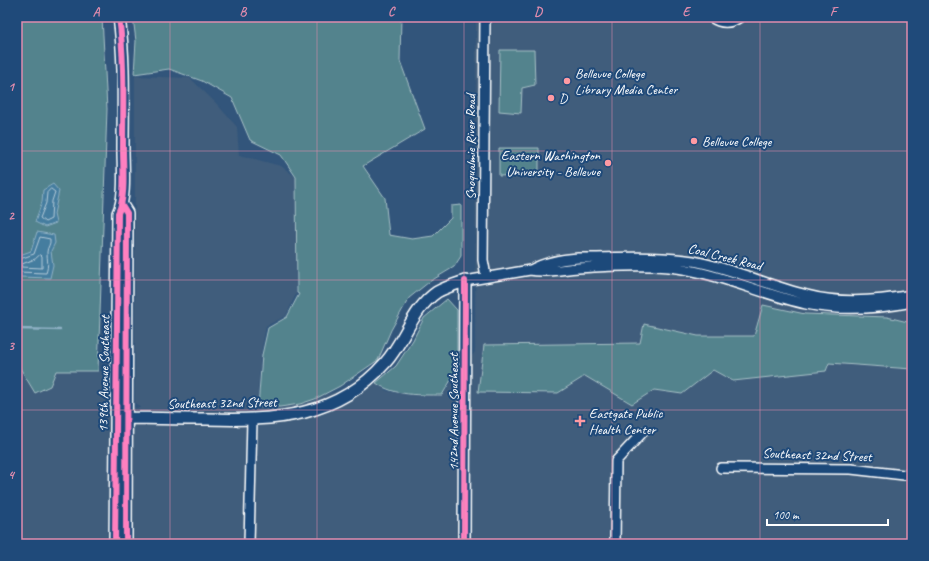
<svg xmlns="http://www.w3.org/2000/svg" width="929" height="561" viewBox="0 0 929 561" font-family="Caveat,sans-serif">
<rect width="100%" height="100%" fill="#32557b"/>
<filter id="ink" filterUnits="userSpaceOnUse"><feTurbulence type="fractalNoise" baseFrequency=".025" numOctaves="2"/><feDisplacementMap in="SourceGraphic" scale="8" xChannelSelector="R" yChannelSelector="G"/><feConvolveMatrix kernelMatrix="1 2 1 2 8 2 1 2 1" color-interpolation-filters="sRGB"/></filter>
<g filter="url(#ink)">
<path fill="#3f5d7c" d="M476,17h436v527h-895v-181l5,6 34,2h58l-2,36 29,1 -6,-5v-327l55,2 26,25 21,24 2,28 42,11 15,11v117l-10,22 -20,10 -5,29 -4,54 119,-26 11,8 28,4h27l33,-43z"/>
<path fill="#52838d" stroke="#a8c1c6" d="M17,17h85l5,92 -9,262h-42l-6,15 -15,7 -18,-30z
M133,17h268l-1,44 25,68 -62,37 22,32 4,37 23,4 21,-3 18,-18v-12l10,-1v51l-7,11 -25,15 -20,16 -18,32 -13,30 -38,26 -25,13 -15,5 -20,3h-22l4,-52 6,-27 19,-11 12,-23 -2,-1 -1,-116 -15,-22 -31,-15 -18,-42 -30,-17 -33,-12 -35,5 2,-33z
M500,50h34l1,35 -13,3 -1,25 -22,-2z
M499,148h40v26l-40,2z
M447,299l10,11v60l-15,25c-23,0 -47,1 -66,-12l20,-17 17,-26 11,-22z
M763,305l42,9 82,3 25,6v46l-83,-6 -3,8 -93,10 -20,-11 -31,24 -28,-4 -22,14 -47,-28 -27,17 -80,-1 6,-47 156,-2 4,-19 54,12h56z"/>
<path fill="#457d9f" stroke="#8fb1c5" d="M53,184l6,7 -5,23 2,9 -11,4 -10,-5 7,-20 1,-12z
M37,232l17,3 1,8 -4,8 2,14 -3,13 -30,-1 -3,-2v-19l14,-5z"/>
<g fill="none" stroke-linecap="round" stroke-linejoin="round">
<path stroke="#b5cbd9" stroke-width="1" d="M51,189l4,3 -3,9 -1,18 -6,3 -5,-4 6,-15 1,-10z
M40,255l2,2v11l-21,-1 1,-3 13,-5z
M17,260l17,-6 6,-17 10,2c1,6 -3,8 -3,13 0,8 2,13 -1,21l-29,-1"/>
<path stroke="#8fb1c5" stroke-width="2.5" d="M17,329l43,1"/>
<defs>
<path id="minor" d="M485,17l-2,243 3,16
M711,17c10,7 19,7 29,0
M531,270c14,-8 32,-11 47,-12 37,0 80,-3 115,3 39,7 76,25 114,34 33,9 71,6 105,0
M465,281l65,-11c16,3 32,-1 48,-2 29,-2 62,-4 91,-1 48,5 91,27 137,37 35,7 71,5 106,-2
M721,468l130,1 53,6 8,-1
M249,544l3,-124
M615,544l1,-83 27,-29"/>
<path id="tertiary" d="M122,205l5,8 -1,331
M116,418c30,0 60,1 91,1 68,2 130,-1 178,-56 20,-22 27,-54 52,-71 9,-5 19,-8 28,-11l-1,263
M115,544l3,-331c8,-15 5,-45 5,-63 0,-45 2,-89 -4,-133"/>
</defs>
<use href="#minor" stroke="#fff" stroke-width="12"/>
<use href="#tertiary" stroke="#fff" stroke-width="14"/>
<use href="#minor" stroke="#1f4a7a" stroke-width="9"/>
<use href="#tertiary" stroke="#1f4a7a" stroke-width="11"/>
<defs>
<path id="cycleway" d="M122,205l5,8 -1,331
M115,544l3,-331c8,-15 5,-45 5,-63 0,-45 2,-89 -4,-133
M464,544l1,-263"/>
</defs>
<use href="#cycleway" stroke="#1f4a7a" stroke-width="8"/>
<use href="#cycleway" stroke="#ff80c0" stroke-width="6"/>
</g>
</g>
<path fill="none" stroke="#e08cad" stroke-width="1" stroke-opacity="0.55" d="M170,17v527M317,17v527M464,17v527M612,17v527M760,17v527M17,151h895M17,280h895M17,410h895"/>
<g fill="#ff9aa2" stroke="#1f4a7a" stroke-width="1.5">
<circle cx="567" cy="81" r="4"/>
<circle cx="551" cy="98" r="4"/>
<circle cx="694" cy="141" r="4"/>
<circle cx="608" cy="163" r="4"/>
<path d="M578 415h4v4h4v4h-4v4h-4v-4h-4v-4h4z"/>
</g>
<g text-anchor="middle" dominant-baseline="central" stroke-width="4" stroke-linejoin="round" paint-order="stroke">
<g font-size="14" fill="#fff" stroke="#1f4a7a" text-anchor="start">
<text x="575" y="73">Bellevue College<tspan x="575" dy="16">Library Media Center</tspan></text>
<text x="559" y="98">D</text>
<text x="702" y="141">Bellevue College</text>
<text x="600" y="155" text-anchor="end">Eastern Washington<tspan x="600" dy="16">University - Bellevue</tspan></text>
<text x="589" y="413">Eastgate Public<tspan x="589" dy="16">Health Center</tspan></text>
</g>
<g font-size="14" fill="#fff" stroke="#1f4a7a">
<text transform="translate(470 147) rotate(-90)">Snoqualmie River Road</text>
<text transform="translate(725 257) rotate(14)">Coal Creek Road</text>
<text transform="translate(104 374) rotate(-89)">139th Avenue Southeast</text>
<text transform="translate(222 403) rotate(-1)">Southeast 32nd Street</text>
<text transform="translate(453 412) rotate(-90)">142nd Avenue Southeast</text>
<text transform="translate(817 455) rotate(2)">Southeast 32nd Street</text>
</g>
</g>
<rect width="929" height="561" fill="none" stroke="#1f4a7a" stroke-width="44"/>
<path d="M767 519v6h121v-6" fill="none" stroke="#ffffff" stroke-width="2"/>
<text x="773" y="519" font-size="12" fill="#ffffff" stroke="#1f4a7a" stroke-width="3" paint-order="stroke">100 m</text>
<rect x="22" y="22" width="885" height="517" fill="none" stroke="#e08cad" stroke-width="1.5"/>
<g font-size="13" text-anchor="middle" font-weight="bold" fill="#e08cad">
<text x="96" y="16">A</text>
<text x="243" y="16">B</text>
<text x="391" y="16">C</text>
<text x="538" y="16">D</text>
<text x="686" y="16">E</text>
<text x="833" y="16">F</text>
<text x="11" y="91">1</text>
<text x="11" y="220">2</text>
<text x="11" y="350">3</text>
<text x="11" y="479">4</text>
</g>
</svg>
